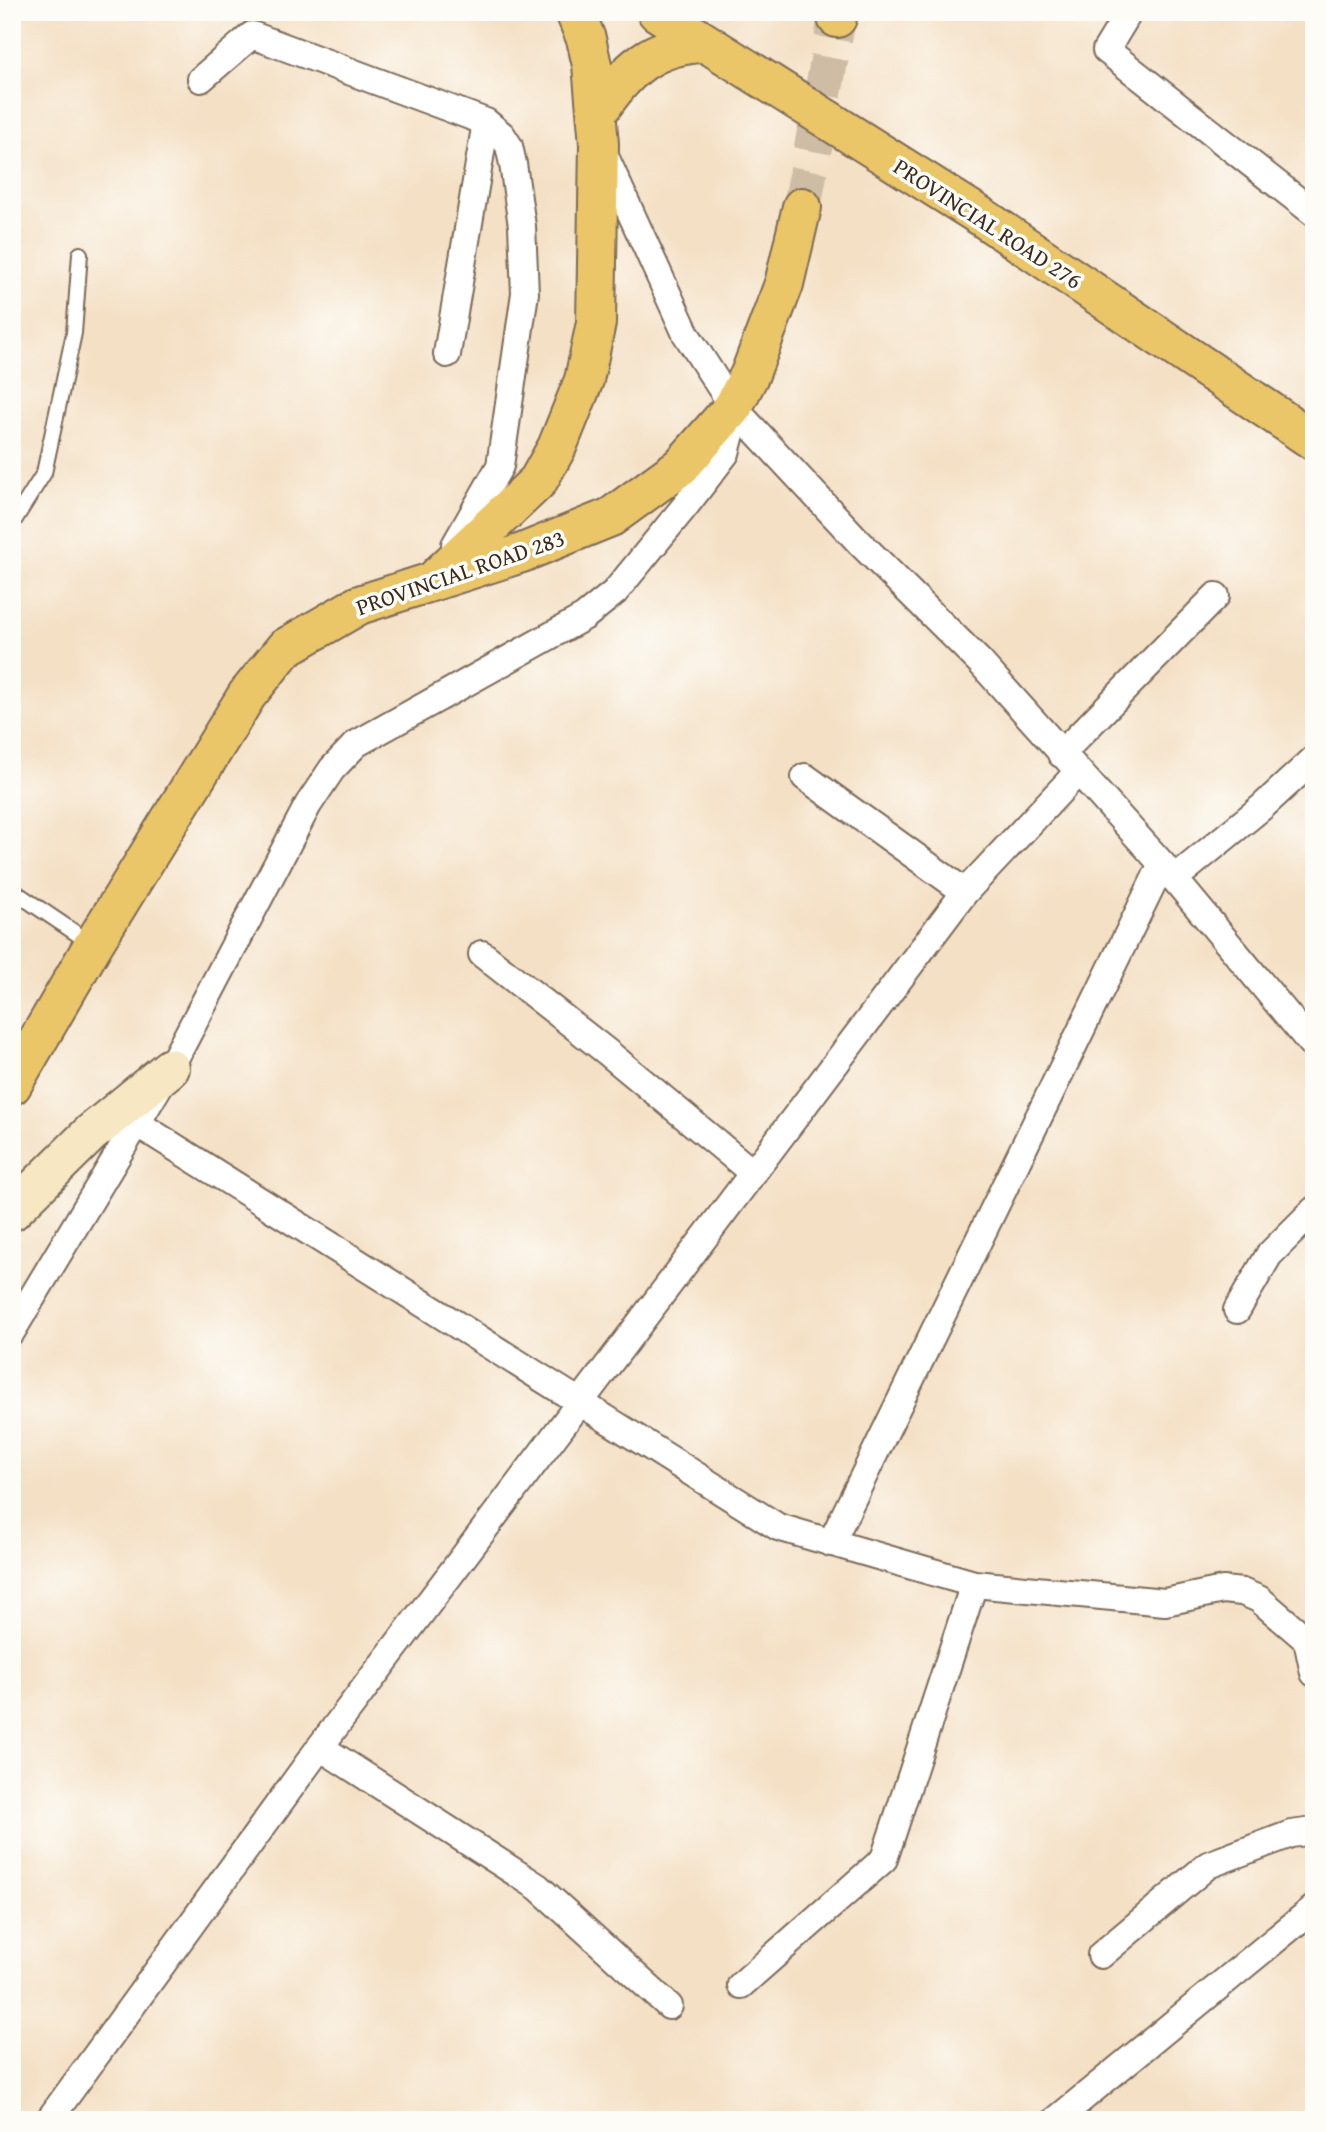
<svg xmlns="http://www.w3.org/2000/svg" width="1326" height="2132" viewBox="0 0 1326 2132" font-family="'Gentium Book Plus',serif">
<rect width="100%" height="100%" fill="#fdfcf7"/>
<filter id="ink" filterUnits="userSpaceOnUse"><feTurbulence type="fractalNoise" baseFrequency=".0143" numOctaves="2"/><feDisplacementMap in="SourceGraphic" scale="14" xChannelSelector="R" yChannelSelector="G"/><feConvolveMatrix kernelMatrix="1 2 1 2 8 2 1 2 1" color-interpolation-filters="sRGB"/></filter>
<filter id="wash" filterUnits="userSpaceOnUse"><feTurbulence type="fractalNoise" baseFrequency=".00686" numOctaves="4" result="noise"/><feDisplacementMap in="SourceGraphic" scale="28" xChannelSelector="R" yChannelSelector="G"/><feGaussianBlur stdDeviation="1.57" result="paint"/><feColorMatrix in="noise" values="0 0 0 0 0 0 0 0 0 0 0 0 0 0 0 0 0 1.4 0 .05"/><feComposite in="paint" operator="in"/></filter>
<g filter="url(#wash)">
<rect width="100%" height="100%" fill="#f4e0c5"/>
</g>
<g filter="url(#ink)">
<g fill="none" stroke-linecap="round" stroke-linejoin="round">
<path stroke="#cfbca4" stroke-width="38" stroke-dasharray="38 19" stroke-linecap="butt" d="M802,207l35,-189"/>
<defs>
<path id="service" d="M12,524l32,-51 30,-140 6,-79
M12,890l80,54"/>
<path id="minor" d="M1129,12l-23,38 208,163
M201,79l51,-44 234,87 16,13 7,11 4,18 9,62 3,67 -25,173 -45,79
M603,152l83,182 47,73 126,135 121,120 182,202 152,183
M447,354l39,-232
M1061,754l155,-158
M805,777l160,115
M1174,879l88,-72 52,-48
M482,954l125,98 146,121
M138,1124l640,403 196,57 191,18 58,-12 19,2 17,7 48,41 7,-1
M1237,1310l32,-55 45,-45
M12,1331l158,-263 138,-263 24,-36 24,-25 228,-127 31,-25 71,-87 40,-52 5,-19 2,-27
M831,1543l331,-679
M1307,1640l7,33
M320,1747l218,140 131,119
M1101,1955l107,-90 83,-31 23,-3
M741,1985l143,-126 90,-275
M49,2120l271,-373 645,-855 113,-120
M1056,2120l258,-212"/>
<path id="secondary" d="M12,1211l79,-78 79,-65"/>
<path id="primary" d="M657,12l325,205 332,224
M837,18l1,-6
M598,112c28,-42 54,-68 108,-69
M438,576l100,-95 19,-34 27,-67 12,-57 3,-179 -7,-79 -6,-26 -11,-27
M12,1085l81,-140 154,-250 38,-47 74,-43 163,-52 89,-36 70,-51 52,-59 17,-33 34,-90 18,-77"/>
</defs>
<use href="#service" stroke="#7c6a58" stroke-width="18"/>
<use href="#minor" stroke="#7c6a58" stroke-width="30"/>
<use href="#secondary" stroke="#7c6a58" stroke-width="42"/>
<use href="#primary" stroke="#7c6a58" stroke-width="42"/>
<use href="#service" stroke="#fff" stroke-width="14"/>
<use href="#minor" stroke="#fff" stroke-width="26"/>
<use href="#secondary" stroke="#f7e8c3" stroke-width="38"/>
<use href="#primary" stroke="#ebc669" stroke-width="38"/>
</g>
</g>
<g text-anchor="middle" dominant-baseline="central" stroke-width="7" stroke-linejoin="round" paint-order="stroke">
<g font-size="23" fill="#3b2a1e" stroke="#fdfcf7">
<text transform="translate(988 223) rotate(33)">PROVINCIAL ROAD 276</text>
<text transform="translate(460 572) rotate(-19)">PROVINCIAL ROAD 283</text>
</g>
</g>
<rect width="1326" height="2132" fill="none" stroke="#fdfcf7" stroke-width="42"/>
</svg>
